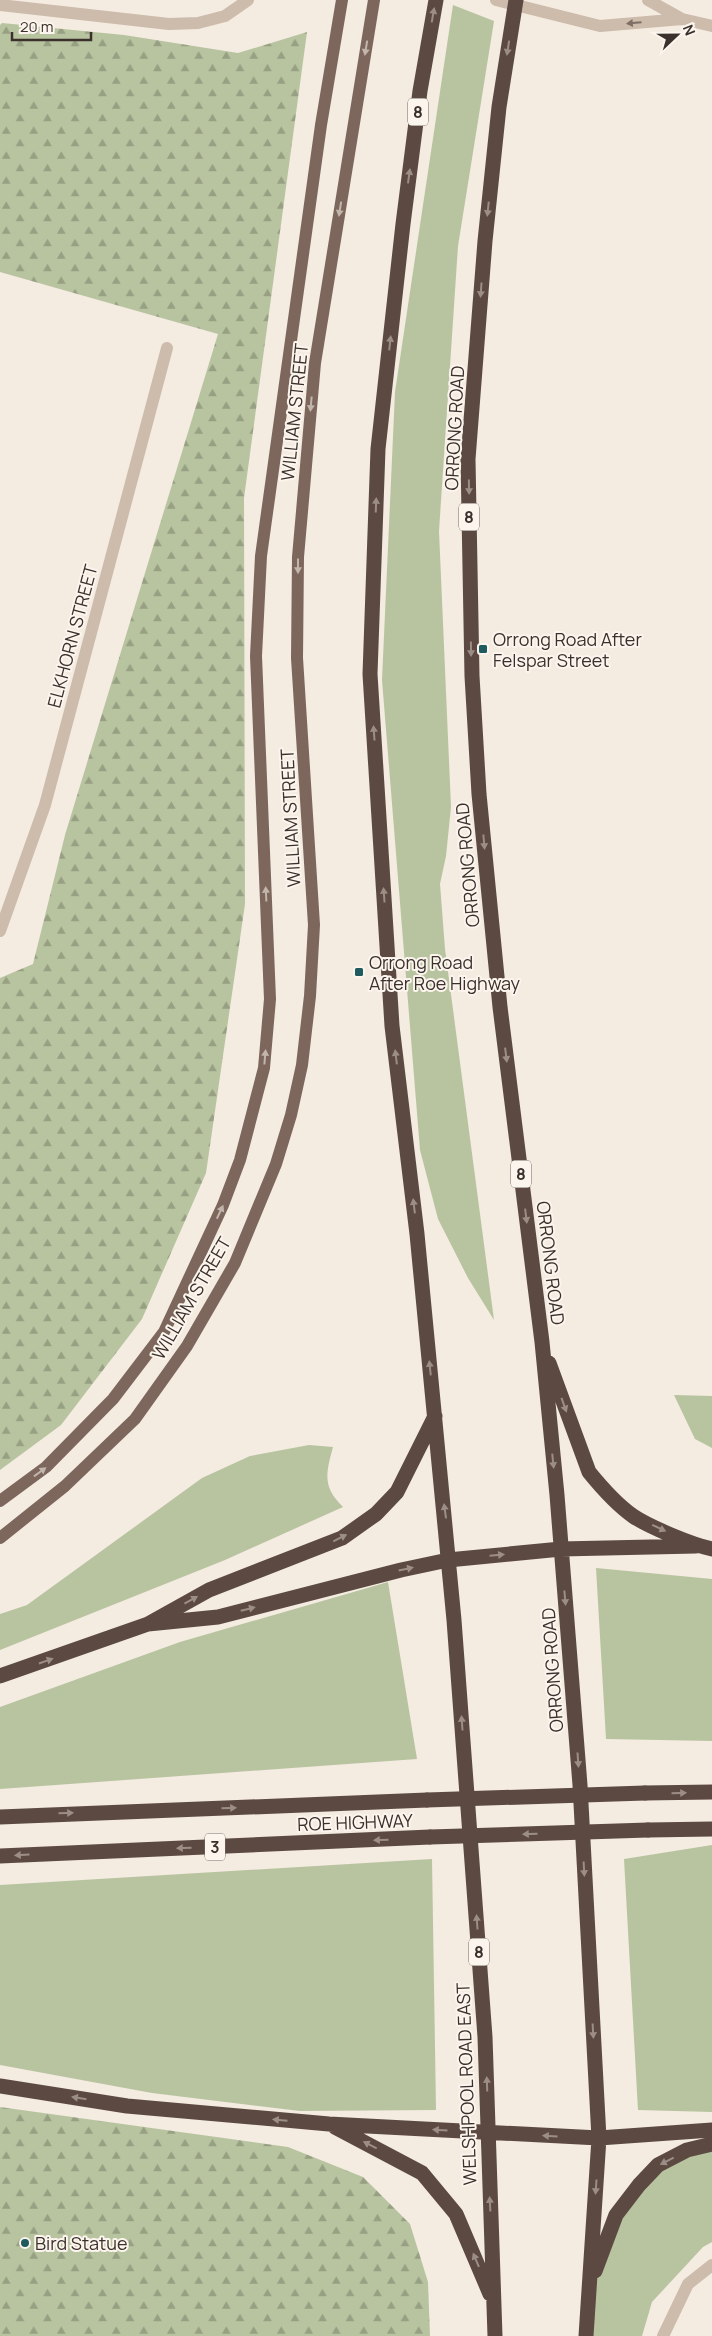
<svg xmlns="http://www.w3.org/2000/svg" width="712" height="2336" viewBox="0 0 712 2336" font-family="Manrope,sans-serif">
<defs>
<pattern id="forest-firs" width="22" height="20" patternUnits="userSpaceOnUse" patternTransform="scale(1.25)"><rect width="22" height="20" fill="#b8c4a0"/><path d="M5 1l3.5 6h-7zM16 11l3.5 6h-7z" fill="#97a083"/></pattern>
</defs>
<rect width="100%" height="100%" fill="#f4ebe1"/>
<path fill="#b8c4a0" d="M453,5l41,16 -36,225 -19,285 12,276 -5,49 -6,28 5,65 49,371 -26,-42 -30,-59 -18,-69 -38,-470 13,-288z
M674,1395l38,1v52l-17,-9z
M309,1445l24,2c-7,26 -11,40 10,60l-118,53 -225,90v-36l27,-9 175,-127 48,-22z
M596,1568l116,11v162l-106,-2z
M388,1582l29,177 -417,30v-82l180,-65z
M712,1845v267l-74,-2 -14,-251z
M432,1859l4,251 -136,1 -148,-18 -152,-28v-180z
M712,2144v98l-9,5 -51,55 -10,34h-49l-4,-49 27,-72 42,-50z"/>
<path fill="url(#forest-firs)" d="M2,23l122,12 114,18 69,-21 -63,466 1,406 -39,269 -64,146 -81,106 -61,45v-492l33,-14 32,-129 153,-501 -218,-62v-247z
M0,2107l288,40 75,30 47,47 18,58 2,54h-430z"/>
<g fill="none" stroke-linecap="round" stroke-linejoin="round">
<path stroke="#cdbbac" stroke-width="12" d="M496,0l104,26 82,-7
M648,0l34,19 30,7
M0,5l169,19 29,-1 27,-7 23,-16
M0,931l45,-126 122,-457
M663,2336l25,-52 24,-19"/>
<path stroke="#7d675c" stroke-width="12" d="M0,1501l46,-34 67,-68 51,-67 59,-127 17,-45 24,-92 6,-69 -14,-343 5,-100 60,-431 21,-125
M0,1538l65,-52 70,-67 52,-73 48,-83 41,-99 15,-49 11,-50 8,-69 4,-71 -17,-267 1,-101 17,-194 59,-363"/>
<path stroke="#5c4a42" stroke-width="15" d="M436,0l-16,91 -17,133 -25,225 -8,225 22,352 25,208 37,386 31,417 10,299
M516,0l-17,107 -14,134 -17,218 4,217 7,118 21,213 42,335 15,153 23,290 19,353 -13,198
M549,1363l40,109c13,16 27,32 44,44 16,11 60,29 79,33
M148,1624l70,-7 183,-47 47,-10 113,-11 135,-3
M0,1676l148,-52 61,-34 133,-52 34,-24 21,-22 38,-76
M645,1793l67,-1
M0,1817l427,-17
M648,1830l64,-1
M0,1856l430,-19
M0,2086l127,20 202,18 270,14 113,-8
M335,2127l87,46 34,41 34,80
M595,2271l21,-56 23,-30 19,-20 29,-15 25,-6"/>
<path stroke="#5c4a42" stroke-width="15" d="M427,1800l218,-7
M430,1837l218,-7"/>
</g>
<defs><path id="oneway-solid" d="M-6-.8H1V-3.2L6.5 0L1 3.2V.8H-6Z" transform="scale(1.25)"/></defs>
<g fill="#9c8e87">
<use href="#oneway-solid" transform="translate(433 15) rotate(-80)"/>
<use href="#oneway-solid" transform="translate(508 48) rotate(99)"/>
<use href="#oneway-solid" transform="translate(409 176) rotate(-82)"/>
<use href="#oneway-solid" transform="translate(488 209) rotate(96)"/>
<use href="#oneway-solid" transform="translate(481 290) rotate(94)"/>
<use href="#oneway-solid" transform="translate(390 343) rotate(-84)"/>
<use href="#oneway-solid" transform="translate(469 487) rotate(89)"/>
<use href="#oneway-solid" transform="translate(376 505) rotate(-88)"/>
<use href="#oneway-solid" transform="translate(471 649) rotate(89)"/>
<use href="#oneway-solid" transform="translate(374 733) rotate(-94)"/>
<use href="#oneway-solid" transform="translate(484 842) rotate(85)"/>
<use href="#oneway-solid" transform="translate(384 895) rotate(-94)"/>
<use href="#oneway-solid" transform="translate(506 1055) rotate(83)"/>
<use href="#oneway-solid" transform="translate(396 1057) rotate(-97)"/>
<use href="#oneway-solid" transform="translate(414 1206) rotate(-97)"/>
<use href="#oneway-solid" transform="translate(526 1216) rotate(83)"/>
<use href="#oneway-solid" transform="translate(430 1368) rotate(-96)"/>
<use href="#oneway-solid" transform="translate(564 1405) rotate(70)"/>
<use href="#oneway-solid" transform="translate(553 1461) rotate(84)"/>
<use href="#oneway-solid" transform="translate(445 1511) rotate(-98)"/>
<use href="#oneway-solid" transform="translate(659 1528) rotate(25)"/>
<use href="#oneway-solid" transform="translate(340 1538) rotate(-27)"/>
<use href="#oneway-solid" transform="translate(497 1555) rotate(-5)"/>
<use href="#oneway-solid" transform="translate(406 1569) rotate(-12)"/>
<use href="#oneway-solid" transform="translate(565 1598) rotate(85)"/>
<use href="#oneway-solid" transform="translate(191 1600) rotate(-29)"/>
<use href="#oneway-solid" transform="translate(248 1609) rotate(-14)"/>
<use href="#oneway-solid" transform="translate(46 1661) rotate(-19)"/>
<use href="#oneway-solid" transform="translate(462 1723) rotate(-94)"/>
<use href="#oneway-solid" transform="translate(578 1760) rotate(86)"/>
<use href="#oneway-solid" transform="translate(679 1793) rotate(-1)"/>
<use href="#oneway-solid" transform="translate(229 1808) rotate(-2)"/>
<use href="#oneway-solid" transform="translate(66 1813) rotate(-2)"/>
<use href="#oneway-solid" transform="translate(530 1834) rotate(178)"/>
<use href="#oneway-solid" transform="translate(381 1840) rotate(178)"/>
<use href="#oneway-solid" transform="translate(184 1848) rotate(178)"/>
<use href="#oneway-solid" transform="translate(22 1855) rotate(177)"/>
<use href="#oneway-solid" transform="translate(584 1869) rotate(87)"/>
<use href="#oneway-solid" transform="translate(477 1922) rotate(-94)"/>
<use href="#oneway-solid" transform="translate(593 2031) rotate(87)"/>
<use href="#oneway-solid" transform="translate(487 2084) rotate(-92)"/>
<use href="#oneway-solid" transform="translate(79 2098) rotate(-171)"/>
<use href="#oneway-solid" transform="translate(280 2120) rotate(-175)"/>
<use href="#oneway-solid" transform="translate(440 2130) rotate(-177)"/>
<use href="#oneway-solid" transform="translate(550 2136) rotate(-177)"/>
<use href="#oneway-solid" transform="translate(370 2145) rotate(-153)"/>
<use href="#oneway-solid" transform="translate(667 2161) rotate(153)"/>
<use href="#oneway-solid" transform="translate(596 2187) rotate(94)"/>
<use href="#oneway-solid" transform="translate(490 2204) rotate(-93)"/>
<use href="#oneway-solid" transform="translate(476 2260) rotate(-113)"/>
</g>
<use fill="#7d6f65" href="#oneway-solid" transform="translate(634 23) rotate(175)"/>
<g fill="#c2b5ac">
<use href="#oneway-solid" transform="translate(366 48) rotate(99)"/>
<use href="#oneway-solid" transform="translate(340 209) rotate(99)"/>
<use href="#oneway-solid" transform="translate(311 404) rotate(95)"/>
<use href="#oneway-solid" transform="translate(298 566) rotate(90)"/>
<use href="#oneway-solid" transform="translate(266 894) rotate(-93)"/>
<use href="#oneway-solid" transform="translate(265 1057) rotate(-85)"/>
<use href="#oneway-solid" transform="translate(220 1212) rotate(-65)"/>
<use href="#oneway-solid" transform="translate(40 1472) rotate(-36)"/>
</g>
<g fill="#1f5a5e" stroke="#fbf5ee" stroke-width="2">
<rect x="478" y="644" width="10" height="10" rx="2.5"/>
<rect x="354" y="967" width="10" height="10" rx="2.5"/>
<circle cx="25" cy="2243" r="5"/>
</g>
<g text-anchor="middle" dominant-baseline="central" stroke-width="4" stroke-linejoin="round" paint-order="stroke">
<g fill="#fbf5ee" stroke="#756b66" stroke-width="1">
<rect x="408" y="98.5" width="20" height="27" rx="4"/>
<rect x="459" y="503.5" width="20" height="27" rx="4"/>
<rect x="511" y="1160.5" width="20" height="27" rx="4"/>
<rect x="205" y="1833.5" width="20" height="27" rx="4"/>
<rect x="469" y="1938.5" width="20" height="27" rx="4"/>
</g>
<g font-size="16" font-weight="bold" fill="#3b302b">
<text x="418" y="112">8</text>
<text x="469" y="517">8</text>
<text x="521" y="1174">8</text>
<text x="215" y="1847">3</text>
<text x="479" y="1952">8</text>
</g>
<g font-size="18" fill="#3b302b" stroke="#fbf5ee">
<text transform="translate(294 412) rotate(-84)">WILLIAM STREET</text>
<text transform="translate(454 428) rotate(-87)">ORRONG ROAD</text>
<text transform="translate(72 636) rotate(-75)">ELKHORN STREET</text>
<text transform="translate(290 818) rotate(-93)">WILLIAM STREET</text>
<text transform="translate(467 865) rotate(-95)">ORRONG ROAD</text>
<text transform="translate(551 1263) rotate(83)">ORRONG ROAD</text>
<text transform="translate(191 1298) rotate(-60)">WILLIAM STREET</text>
<text transform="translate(552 1670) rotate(-94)">ORRONG ROAD</text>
<text transform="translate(355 1822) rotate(-2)">ROE HIGHWAY</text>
<text transform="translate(466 2084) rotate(-92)">WELSHPOOL ROAD EAST</text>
</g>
<g font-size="18" fill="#3b302b" stroke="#fbf5ee" text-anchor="start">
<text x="493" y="639">Orrong Road After<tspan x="493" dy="21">Felspar Street</tspan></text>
<text x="369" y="962">Orrong Road<tspan x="369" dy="21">After Roe Highway</tspan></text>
<text x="35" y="2243">Bird Statue</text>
</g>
</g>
<g transform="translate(677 35) rotate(68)" stroke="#fbf5ee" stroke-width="4" paint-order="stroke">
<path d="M0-4L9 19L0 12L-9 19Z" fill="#3b302b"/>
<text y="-8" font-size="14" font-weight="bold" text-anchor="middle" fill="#3b302b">N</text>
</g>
<path d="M12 32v8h79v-8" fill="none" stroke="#3b302b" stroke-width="2.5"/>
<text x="20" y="32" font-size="15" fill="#3b302b" stroke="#fbf5ee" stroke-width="4" paint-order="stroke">20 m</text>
</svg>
